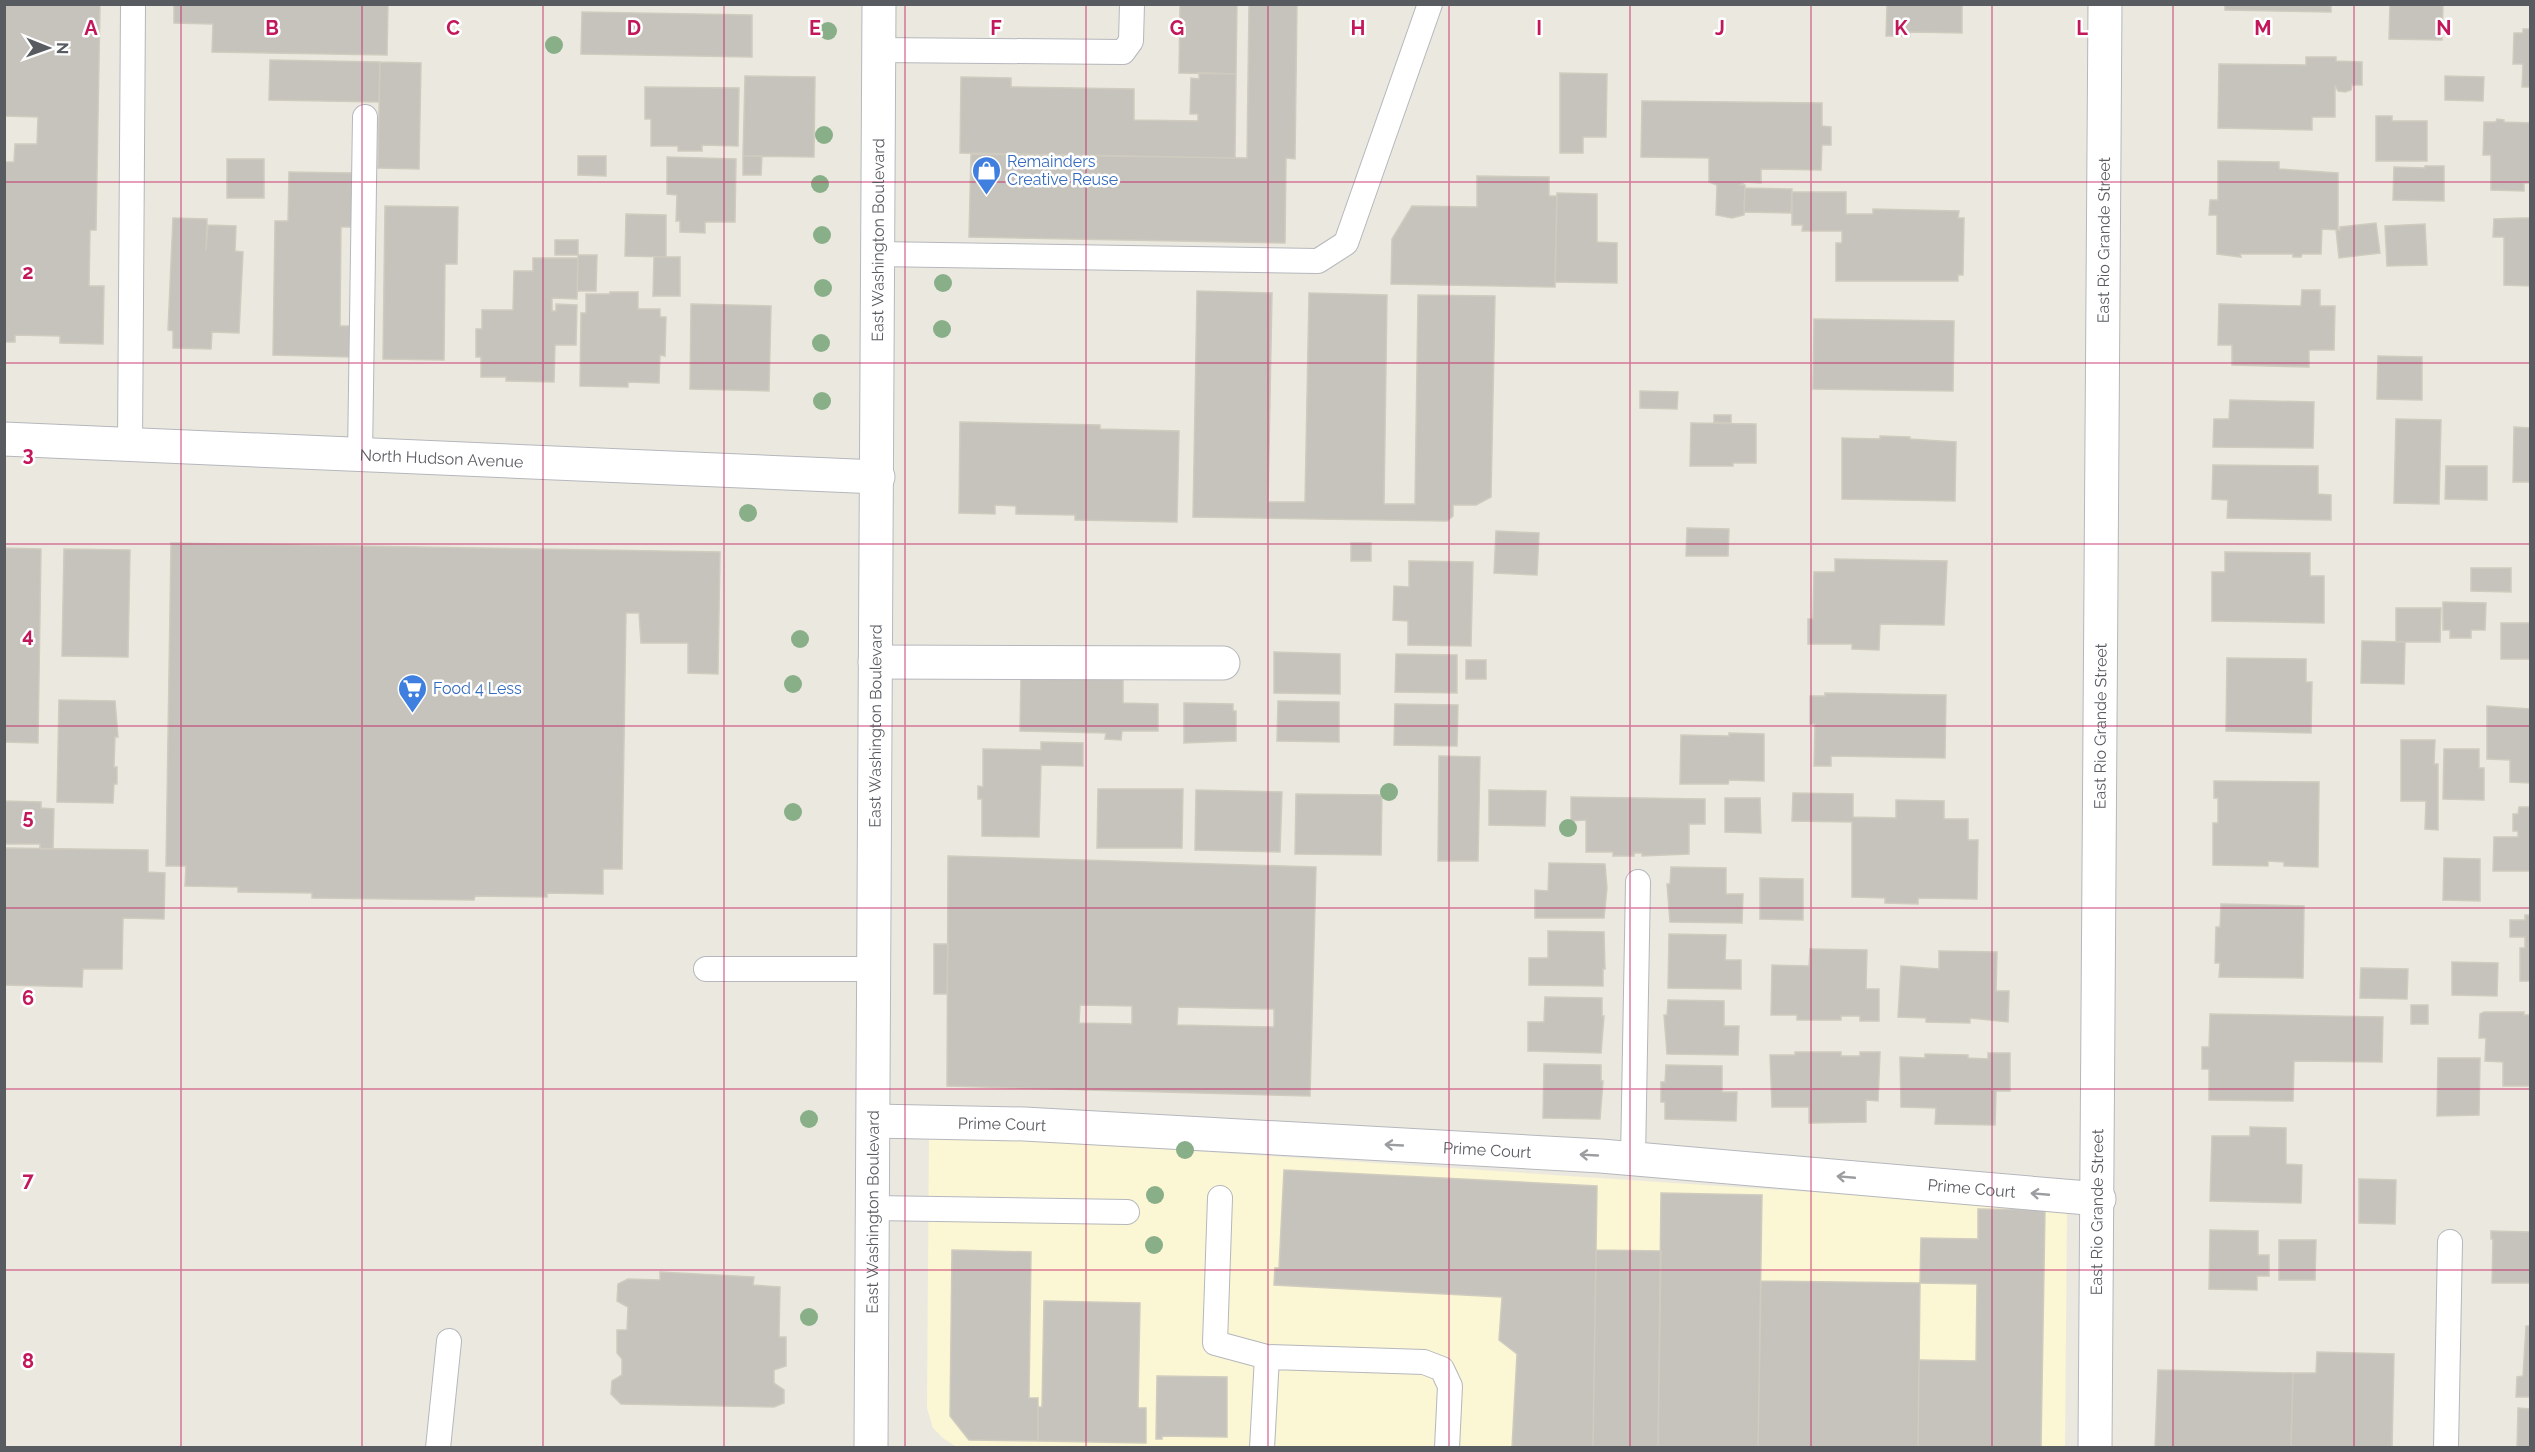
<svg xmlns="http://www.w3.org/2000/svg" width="2535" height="1452" viewBox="0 0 2535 1452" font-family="Raleway,sans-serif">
<rect width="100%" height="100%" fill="#ebe9df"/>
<path fill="#fbf6d4" d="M929,1139l99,1 1039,69 -2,238 -1110,-1 -12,-8 -10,-10 -6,-20z"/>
<path fill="#c6c3bd" stroke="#cfcbbe" stroke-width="1.5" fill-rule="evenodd" d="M4,4h96l-4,226h-6l-1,56h15l-1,58 -43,-1v-7l-45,-1v7h-11v-180h10l1,-18h22l1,-27 -34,-1z
M174,4h214l-1,51 -175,-3 1,-28 -39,-1z
M1180,4h57l-1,70 -57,-1z
M1249,4h48l-2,155 -9,-1 -1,85 -316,-6 2,-83 276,4z
M1887,4h75v29l-52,-1v4h-24z
M2225,4h106v8l-106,-2z
M2390,4h53l-1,36 -53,-1z
M582,12l170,3v42l-171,-3z
M2523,29h7v58h-8l1,-23h-10l1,-31h9z
M2306,57h30v4l26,1v23h-10l-1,5 -6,2 -7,-1 -3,-6v32h-23v13l-94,-2 1,-64 87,1z
M270,60l110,2 -1,40 -110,-2z
M380,62l41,1 -2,106 -41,-1z
M1199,73l37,1 -1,84 -275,-5 1,-76 50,1v9l123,2v31l64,1v-7h-8l1,-36 8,1z
M1560,73l47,1 -1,63h-23v16h-23z
M745,76l70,1 -1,80 -71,-1z
M2445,76l39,1 -1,24 -38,-1z
M645,87l94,1 -1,58 -36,-1v6h-24v-5h-27v-27h-6z
M1642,101l180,2v23l9,1v18h-9l-1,25 -60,-1v14l-16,-1 -5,3h5l-1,30 -12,3 -16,-3 1,-30 -8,-3v-24l-68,-1z
M2376,116h16v5h35v40h-51z
M2497,119l7,1v2l26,1v60h-6v8l-33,-1v-35h-8l1,-33h12z
M578,156h28v20l-28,-1z
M743,156h19l-1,19h-18z
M667,157l69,2 -1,63h-30v11l-25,-1v-11h-4l1,-26 -10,-1z
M227,159h37v39h-37z
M2218,161l61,1v7l59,4v57l-16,-1 -1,25h-19l-1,3h-8v-3h-53l1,3 -24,-3v-39h-8l1,-15h8z
M2425,166h19v35l-51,-1 1,-33 31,1z
M289,172l64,1 2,54h-14l-1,99h10l-1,31 -76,-2 2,-134h13z
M1477,176l72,1v19h8l-2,91 -164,-3 1,-45 20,-33 65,1z
M1745,188l47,1 -1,24 -47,-1z
M1792,192h54v22h27v-5l86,2 -1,7h6l-1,57h-5v6h-122v-38h6v-12h-40l1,-6h-11z
M1557,193l40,1v48l20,1v40l-62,-1z
M385,206l73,1 -1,57h-12l-1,96 -61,-1z
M626,214l40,1v42l-41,-1z
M173,218l34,1 -1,31 2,-25 28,1 -1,25 8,1 -4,81 -27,-1 -1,17 -38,-1v-17l-5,-1z
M2520,218h10v68l-26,-1v-48h-11l1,-18z
M2376,223l4,30 -41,5 -3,-28h4v-3z
M2425,224l2,41 -40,1 -2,-40z
M555,240h23v15h-23z
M578,255h19l-1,36h-19z
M654,257h26v39h-27z
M533,258h45l-1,41 -25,-1v13h4v-7l21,1 -1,40h-21l-1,37 -48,-1v-4h-25v-20h-5v-28h6v-19h31l1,-39h19z
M2302,290h18v16h15l-1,44h-25v17l-77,-2v-20h-14l1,-41 82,2z
M1197,291l75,2 -4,209h37l4,-209 78,2 -3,209h31l3,-209 77,1 -4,201 -15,8h-23v11l-6,5 -254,-4z
M610,292h28v17h22v8h6l-1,39 -5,-1 -1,28 -31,-1v5l-48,-1 1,-73h5v-19h24z
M691,304l80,2 -2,85 -79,-2z
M1814,319l140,2 -1,70 -140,-2z
M2378,356l44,1v43l-45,-1z
M1640,391l38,1 -1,17 -37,-1z
M2230,400l84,2 -1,46 -100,-1 1,-28h15z
M1714,415h17v8l-17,-1z
M2396,419l45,1 -2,84 -45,-1z
M960,422l140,3v4l79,2 -2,91 -102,-2v-5l-59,-1v-8l-21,-1v9l-36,-1z
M1691,423l65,1v39h-23v3h-43z
M2514,427l16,1v54h-17z
M1880,436l30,1v2l46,3 -1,59 -113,-2v-61l38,1z
M2213,465l105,1v28l13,1v25l-104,-2 1,-18 -16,-1z
M2446,466h41v34l-42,-1z
M1687,528l42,1 -1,27h-42z
M1496,531l43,2 -2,42 -43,-2z
M171,543l549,9 -2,122 -30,-1v-30h-47l-2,-30h-13l-4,256h-19v25l-56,-1v4l-72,-1 -1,4 -162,-2v-5l-74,-1v-5l-53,-1 1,-20h-20z
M1351,543h20v18h-20z
M4,548l37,1 -3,194 -34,-1z
M64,549l66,1 -2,107 -66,-1z
M2225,552l85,1v23h14v47l-112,-2v-49h13z
M1835,559l112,2 -3,64 -64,-1 -1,26 -27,-1v-5h-44v-25h5l1,-47h21z
M1409,561l64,1 -2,84 -63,-1v-24l-15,-1 1,-34 15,1z
M2471,568h40v24l-40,-1z
M2443,602l43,1 -1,27h-14v8h-21v-8h-7z
M2396,608h45l-1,34h-44z
M2501,623h29v36h-29z
M2362,641l43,1 -1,42 -43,-1z
M1274,652l66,2v40l-66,-1z
M1396,654l61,1v38l-62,-1z
M2227,658l79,1v23h6l-1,51 -85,-2z
M1466,660h20v19h-20z
M1021,672l102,2v29l35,1v27h-36l-1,9 -16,-1 1,-6 -86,-2z
M1825,693l121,2 -1,63 -114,-2v10h-17l1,-42h-5v-28h15z
M59,700l56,1 3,36h-3l-1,30h3v17h-3l-1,19 -56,-1z
M1278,701l61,1v40l-62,-1z
M1184,703l49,1v7h3v30l-52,2z
M1395,704l63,1 -1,41 -63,-1z
M2487,706l43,3v74l-20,-1v-22l-23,-1z
M1729,733l35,1v47l-35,-1 -1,4h-48l1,-49 48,1z
M2401,740h34l-1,24h4v66l-13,-1 1,-28h-25z
M1041,742l42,1v23l-42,-1 -2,72 -57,-1v-37h-4v-13l5,1v-38l58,1z
M2444,749h35v19h5v32l-41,-1z
M1439,756l41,1 -2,104h-40z
M2214,781l105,1 -1,85 -34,-1v-4l-16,-1v5l-55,-1v-42h5v-25h-4z
M1098,789h85l-1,59h-85z
M1196,790l86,2 -2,60 -85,-2z
M1489,790l57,1 -1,35 -56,-1z
M1793,793l60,1v23l43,1v-18l48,1v18h24v21h10l-1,59 -59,-1v6l-33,-1v-5l-33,-1v-75l-60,-1z
M1296,794l86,1 -1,60 -86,-1z
M1571,797l134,2v25h-16v30l-47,2v-3h-8v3h-21v-4h-27v-32l-15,1z
M1725,798h35l1,35 -36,-1z
M4,801l37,1v6l13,1 -1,40h-13v-5h-36z
M2519,807h11v64h-37l1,-34h24v-6h-5v-17h5z
M4,848l144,2v22l17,1 -1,46 -41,-1 -1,51h-39l-1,18 -78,-2z
M948,856l368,11 -6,229 -363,-10zM1080,1005l52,1v18l-53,-1zM1178,1007l96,2v18l-97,-2z
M2444,858l36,1v42l-37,-1z
M1549,863l56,1 2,24 -3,30h-69v-28l13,1z
M1671,867l55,1v26h17l-1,29 -72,-1 -3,-38h3z
M1760,878l43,1v41l-43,-1z
M2221,904l83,2 -1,72 -84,-1 1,-14h-5l1,-36h4z
M2525,915h5v66h-10v-33h5v-11h-15v-17h15z
M1548,931l56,1 1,37h-2v17l-74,-1v-27h19z
M1669,934l57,1 -1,25h16v29l-73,-1z
M934,944h14l-1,50h-13z
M1810,949l57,1 -1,39h13v32h-19v-5h-19v4h-44v-5h-26l1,-50 37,1z
M1939,951l58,1 -1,39h13l-1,31 -38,-4v5l-44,-1v-4l-28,-1 3,-51 38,3z
M2452,962l46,1 -1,33 -45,-1z
M2361,968l47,1 -1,30 -47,-1z
M1545,997l57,1v18h2l-3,37 -73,-2v-29h16z
M1668,1000l56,1v25h15l-1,29 -71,-1 -3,-39h3z
M2411,1005h17v19h-17z
M2484,1012h40v3h6v71h-27v-24l-18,-1 1,-23h-7l1,-24z
M2210,1014l173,3 -1,45 -88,-1 -1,40 -84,-1v-31h-7v-22h7z
M1795,1052h46v4h19v-4h20l-2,49 -12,-1v22l-57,1v-16h-37l-2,-52h25z
M1988,1053h22v38h-14l-1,34 -60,-1 1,-16 -35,-1 -1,-50 25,1v-4l43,1v3l20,1z
M2438,1058h42l-1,57 -42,1z
M1544,1064l57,1v16h2l-3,38 -57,-1z
M1666,1065l56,1v26h15l-1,29 -71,-2v-17h-4v-20h4z
M2250,1127l36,1v36l16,1 -1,38 -91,-2 2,-65h38z
M1284,1170l313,16 -4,262h-81l5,-94 -18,-14 3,-43 -228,-12 1,-17h4z
M2359,1179l37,1 -1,44 -36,-1z
M1661,1193l101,2 -4,253h-100z
M1978,1209l67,1 -4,238h-123l1,-88 57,1 1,-77 -57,-1 1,-45 57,1z
M2210,1230l48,1v24h11v21h-12v14l-48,-1z
M2491,1231l39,1v51h-38l1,-44h-2z
M2279,1240h37l-1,40h-36z
M952,1250l79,2 -2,146h9v43l-69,-1 -19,-24z
M1596,1250l65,1 -3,197h-65z
M660,1272l94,5 -1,8 27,2 -1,50h7v29l-12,4v13l10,7v13l-10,4 -153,-3 -10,-10 1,-13 10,-6v-16l-5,-6v-23h10l1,-23 -11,-6 1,-17 10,-5 32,1z
M1761,1281l159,2 -2,165h-160z
M1044,1301l96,2 -2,105h8v35l-108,-2v-34h4z
M2526,1326h4v71h-14l1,-20 6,-1z
M2317,1352l77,2 -2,94h-101l2,-75h23z
M2158,1370l135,3 -2,75h-136z
M1157,1376l70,1v60l-65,-1v3h-6z
M2518,1408l12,1v39h-13z"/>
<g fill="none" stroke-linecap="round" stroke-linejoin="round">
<defs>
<path id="service" d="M879,50l244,2 8,-11 1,-37
M877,254l441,7 28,-18 84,-239
M130,446l3,-442
M360,456l5,-339
M706,969h168
M1633,1159l5,-277
M1220,1198l-5,145 52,14 157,5 18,7 8,17 -3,62
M873,1208l254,4
M438,1448l11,-107
M1262,1448l5,-91
M2446,1448l4,-206"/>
<g id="minor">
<path id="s1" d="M4,439l874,38"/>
<path d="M875,662l348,1"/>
<path id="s2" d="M874,1121l150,3 577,32 498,43"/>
<path id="s3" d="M2095,1448l10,-1444"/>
</g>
<g id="secondary">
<path id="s4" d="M871,1448l8,-1444"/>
</g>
</defs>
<use href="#service" stroke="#b5b7bc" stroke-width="26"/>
<use href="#minor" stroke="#b5b7bc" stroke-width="35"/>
<use href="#secondary" stroke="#b5b8be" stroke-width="35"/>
<use href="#service" stroke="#fff" stroke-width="24"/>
<use href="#minor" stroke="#fff" stroke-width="33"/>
<use href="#secondary" stroke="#fff" stroke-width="33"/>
</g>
<g fill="#89af89">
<circle cx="828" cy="31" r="9"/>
<circle cx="554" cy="45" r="9"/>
<circle cx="824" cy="135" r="9"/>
<circle cx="820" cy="184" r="9"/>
<circle cx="822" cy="235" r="9"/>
<circle cx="943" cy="283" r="9"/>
<circle cx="823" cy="288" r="9"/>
<circle cx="942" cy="329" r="9"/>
<circle cx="821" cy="343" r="9"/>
<circle cx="822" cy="401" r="9"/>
<circle cx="748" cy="513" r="9"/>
<circle cx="800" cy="639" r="9"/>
<circle cx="793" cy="684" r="9"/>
<circle cx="1389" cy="792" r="9"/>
<circle cx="793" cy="812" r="9"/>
<circle cx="1568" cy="828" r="9"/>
<circle cx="809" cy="1119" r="9"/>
<circle cx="1185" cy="1150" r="9"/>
<circle cx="1155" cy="1195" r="9"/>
<circle cx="1154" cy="1245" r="9"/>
<circle cx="809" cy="1317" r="9"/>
</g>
<defs><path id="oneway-shaft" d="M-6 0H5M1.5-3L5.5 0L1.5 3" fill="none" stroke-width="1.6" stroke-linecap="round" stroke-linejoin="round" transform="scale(1.5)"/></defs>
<g stroke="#9b9da0">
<use href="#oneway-shaft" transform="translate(1394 1145) rotate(-177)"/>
<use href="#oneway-shaft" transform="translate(1589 1155) rotate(-177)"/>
<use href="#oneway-shaft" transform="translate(1846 1177) rotate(-175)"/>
<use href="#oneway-shaft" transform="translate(2040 1194) rotate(-175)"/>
</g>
<path fill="none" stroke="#c2185b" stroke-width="1.5" stroke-opacity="0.55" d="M181,4v1444M362,4v1444M543,4v1444M724,4v1444M905,4v1444M1086,4v1444M1268,4v1444M1449,4v1444M1630,4v1444M1811,4v1444M1992,4v1444M2173,4v1444M2354,4v1444M4,182h2526M4,363h2526M4,544h2526M4,726h2526M4,908h2526M4,1089h2526M4,1270h2526"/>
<defs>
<symbol id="shop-pin" viewBox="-11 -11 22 30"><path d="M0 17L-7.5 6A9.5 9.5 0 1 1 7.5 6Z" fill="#3f7fe0" stroke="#fff"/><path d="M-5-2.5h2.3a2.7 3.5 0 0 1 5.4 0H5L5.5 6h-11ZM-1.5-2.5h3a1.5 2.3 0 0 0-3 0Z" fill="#fff"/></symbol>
<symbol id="supermarket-pin" viewBox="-11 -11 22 30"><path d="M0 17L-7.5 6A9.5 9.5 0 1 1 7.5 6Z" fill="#3f7fe0" stroke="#fff"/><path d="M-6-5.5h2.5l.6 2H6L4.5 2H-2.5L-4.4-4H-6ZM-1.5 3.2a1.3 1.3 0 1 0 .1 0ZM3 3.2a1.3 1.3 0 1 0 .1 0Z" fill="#fff"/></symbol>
</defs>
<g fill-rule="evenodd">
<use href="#shop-pin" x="970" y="154" width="33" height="45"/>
<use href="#supermarket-pin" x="396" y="672" width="33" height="45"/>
</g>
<g text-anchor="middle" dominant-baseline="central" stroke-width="5" stroke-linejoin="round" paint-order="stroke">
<g font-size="16" fill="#366cbe" stroke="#fff" text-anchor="start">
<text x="1007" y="161">Remainders<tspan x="1007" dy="18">Creative Reuse</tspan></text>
<text x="433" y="688">Food 4 Less</text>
</g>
<g font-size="16" fill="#585b60" stroke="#fff">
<text stroke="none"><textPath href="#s4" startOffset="1208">East Washington Boulevard</textPath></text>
<text stroke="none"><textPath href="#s3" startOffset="1208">East Rio Grande Street</textPath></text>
<text stroke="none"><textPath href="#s1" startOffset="438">North Hudson Avenue</textPath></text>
<text stroke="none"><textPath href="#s4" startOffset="722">East Washington Boulevard</textPath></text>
<text stroke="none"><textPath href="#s3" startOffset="722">East Rio Grande Street</textPath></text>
<text stroke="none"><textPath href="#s2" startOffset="128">Prime Court</textPath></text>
<text stroke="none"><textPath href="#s2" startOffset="614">Prime Court</textPath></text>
<text stroke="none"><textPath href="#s2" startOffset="1100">Prime Court</textPath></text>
<text stroke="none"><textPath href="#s4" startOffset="236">East Washington Boulevard</textPath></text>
<text stroke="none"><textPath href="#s3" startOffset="236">East Rio Grande Street</textPath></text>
</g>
</g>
<g font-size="20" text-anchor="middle" font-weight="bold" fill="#c2185b" stroke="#fff" stroke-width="5" stroke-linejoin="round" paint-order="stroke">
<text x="91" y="35">A</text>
<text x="272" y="35">B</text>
<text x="453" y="35">C</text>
<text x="634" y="35">D</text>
<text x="815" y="35">E</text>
<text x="996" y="35">F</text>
<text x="1177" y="35">G</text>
<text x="1358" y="35">H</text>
<text x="1539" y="35">I</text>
<text x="1720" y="35">J</text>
<text x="1901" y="35">K</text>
<text x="2082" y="35">L</text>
<text x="2263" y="35">M</text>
<text x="2444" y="35">N</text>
<text x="28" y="279">2</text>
<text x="28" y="461">3</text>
<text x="28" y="642">4</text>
<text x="28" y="824">5</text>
<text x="28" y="1005">6</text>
<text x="28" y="1187">7</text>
<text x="28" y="1368">8</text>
</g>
<rect width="2535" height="1452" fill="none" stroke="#585b60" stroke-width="12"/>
<g transform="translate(48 48) rotate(91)" stroke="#ffffff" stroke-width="4.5" paint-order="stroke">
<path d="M0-4.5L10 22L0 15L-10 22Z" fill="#585b60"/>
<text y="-9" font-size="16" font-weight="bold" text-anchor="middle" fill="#585b60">N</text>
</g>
</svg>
